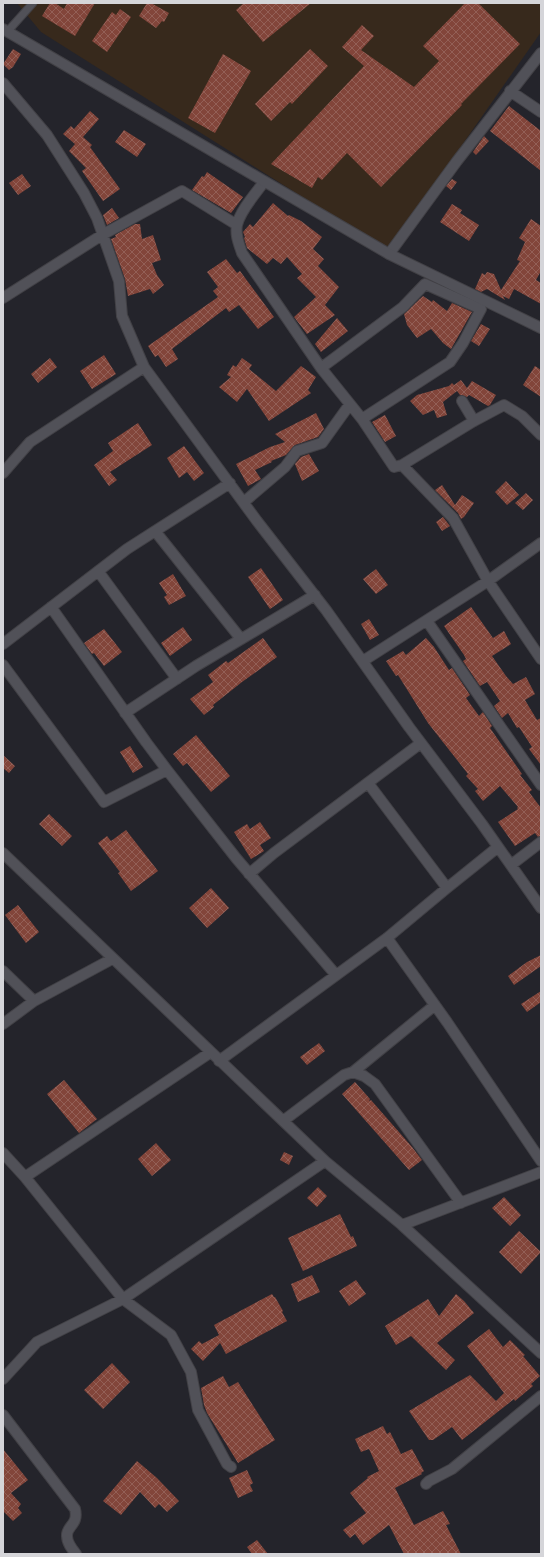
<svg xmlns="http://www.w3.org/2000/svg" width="544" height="1557" viewBox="0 0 544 1557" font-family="Karla,sans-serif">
<defs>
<pattern id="building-cross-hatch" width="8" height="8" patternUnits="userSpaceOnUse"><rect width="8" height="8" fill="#82453a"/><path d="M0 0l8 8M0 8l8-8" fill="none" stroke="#935f56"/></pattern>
</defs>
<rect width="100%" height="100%" fill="#24242b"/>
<path fill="#37291c" d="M17,3h524v29l-153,219 -347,-219z"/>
<path fill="url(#building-cross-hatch)" d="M50,3h5l9,6 3,-6h28l-20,33 -33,-20z
M147,3h4l18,10 -5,9 -2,-1 -6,7 -17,-12z
M244,3h67l-48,39 -27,-32z
M465,3h13l42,41 -59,60 1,1 -81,82 -34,-34 -25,27 -4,-3 -6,11 -41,-24 93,-98 -22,-19 20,-22 12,11 -13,14 53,37 25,-26 -16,-15z
M120,9l11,8 -24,35 -15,-11 20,-29 4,3z
M13,49l8,5 -8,13 -4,3 -6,-6z
M310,49l18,17 -36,38 -2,-2 -19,19 -16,-17z
M223,54l28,17 -36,62 -27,-15z
M509,106l32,25v40l-51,-40z
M90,111l9,8 -16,18 9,8 -2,2 30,42 -17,12 -21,-30 4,-3 -17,-17 6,-7 -12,-10 8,-8 3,3z
M124,130l22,14 -9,13 -22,-15z
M484,136l5,5 -13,14 -3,-3z
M207,172l36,25 -12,16 -39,-23 10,-14 2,1z
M22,174l9,12 -13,9 -9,-12z
M452,179l5,3 -6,8 -5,-4z
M273,203l15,13 1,-1 12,6 21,16 -9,12 11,10 -6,7 21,21 -14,18 10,10 -28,19 -13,-17 22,-20 -19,-19 5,-4 -15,-17 -6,7 -8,-6 -6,6 -20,-16 -3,-10 1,-1 -2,-5 7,-8 3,3z
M452,204l10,6 -2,3 19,12 -10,16 -29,-19z
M112,208l7,10 -12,7 -4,-10z
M531,219l10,7v45l-5,9 5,3v21l-27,-15 -5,10 -6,-3 2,4 -18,-11 -6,3 -6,-3 7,-16 3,2 2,-3 7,2 7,16 19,-29 -3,-1 8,-18 -6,-4z
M135,224h5l2,15 11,-4 8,25 -9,3 5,12 7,10 -11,9 -3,-5 -22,7 -3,-17 -14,-40 5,-2 -1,-2z
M226,259l11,14 3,-2 34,46 -16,12 -19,-24 -10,7 -3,-4 -54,41 6,10 -12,8 -8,-12 -3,2 -7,-11 70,-49 -5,-6 5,-4 -11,-15z
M423,296l9,6 1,-2 14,11 5,-8 20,9 -21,37 -8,-6 -12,-14 -14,9 -10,-13 -3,-11z
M337,318l11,13 -27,21 -6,-8z
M481,324l9,5 -11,17 -8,-5z
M104,355l12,19 -24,15 -12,-18z
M50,358l7,9 -19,16 -7,-9z
M242,358l10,7 -3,4 27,22 25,-25 15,11 -8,13 3,3 -42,28 -22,-32 -10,13 -18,-15 12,-10 -4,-2 6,-10 3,2z
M535,366l6,4v27l-18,-12z
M461,380l6,8 5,-7 24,14 -6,10 -2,1 -19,-11 -2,2 -7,-2 -3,-4 -14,11 4,13 -10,3 -3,-8 -11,5 -13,-14 7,-6 32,-9 3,-3 2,2z
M316,413l8,16 -6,8 -23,8 -9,10 -15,6 1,1 -17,8 6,9 -13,7 -12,-22 34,-17 15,-5 -10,-8z
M385,415l11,21 -11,6 -13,-20z
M138,423l14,22 -42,27 7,8 -8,6 -15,-21 19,-14 -5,-8z
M184,446l20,27 -10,8 -7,-9 -8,6 -12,-20z
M309,454l10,17 -17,10 -7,-17 6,-7z
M506,481l13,14 -12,10 -12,-13z
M442,485l13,20 7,-10 12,8 -10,14 -3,2 -3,-6 -23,-23z
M526,493l7,7 -10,10 -8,-7z
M443,517l7,9 -8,5 -6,-9z
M261,568l22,32 -13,9 -22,-32z
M376,569l12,16 -12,9 -13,-15z
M173,574l13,22 -17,9 -5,-8 3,-2 -8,-12z
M471,607l22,31 11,-7 7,13 -19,12 14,20 7,8 13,-7 9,17 -10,6 12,20 4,-2v47l-12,-16 3,-2 -13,-20 -2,1 -9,-15 -6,5 -8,-12 6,-5 -13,-19 -7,4 -17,-25 3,-2 -2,-4 -20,-29z
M369,619l10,16 -9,5 -9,-16z
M183,627l9,13 -22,16 -9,-13z
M104,629l18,23 -18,14 -10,-13 -2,1 -8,-11z
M263,638l14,19 -35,25 -29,23 1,2 -10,8 -14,-16 23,-17 -5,-7 18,-14 2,2z
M426,638l8,9 15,23 3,-2 18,27 -4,3 13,18 4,-4 9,14 -2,2 32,46 -2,1 12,15 -3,2 12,16v28l-3,1 -3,-4 -20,13 -17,-24 20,-13 -1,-1 1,-1 -18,-21 -17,15 -8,-10 3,-2 -12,-13 2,-2 -40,-51 -30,-48 -2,1 -10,-15 17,-10 3,4z
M196,735l34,41 -19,16 -24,-29 -4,3 -10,-12z
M130,746l13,21 -10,6 -13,-21z
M3,755l12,11 -6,7 -6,-5z
M49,814l23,22 -10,10 -23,-22z
M260,822l11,16 -11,7 4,6 -13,8 -17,-27 13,-8 3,5z
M126,830l32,41 -27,20 -13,-18 2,-1 -22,-29 9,-7 4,5z
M211,888l18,20 -22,20 -18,-20z
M18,905l21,27 -13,11 -21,-28z
M541,955v11l-27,19 -6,-9 19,-14z
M541,991v11l-14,10 -6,-8z
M319,1043l6,8 -18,14 -7,-8z
M64,1080l33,39 -18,14 -32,-39z
M355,1082l15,17 -1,2 2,-1 41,47 10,13 -13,10 -67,-76z
M156,1143l15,17 -19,16 -14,-17z
M284,1152l9,4 -4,9 -9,-5z
M318,1187l9,9 -10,11 -10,-9z
M504,1197l17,18 -11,11 -18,-18z
M340,1214l11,23 2,-1 4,10 -54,25 -15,-33z
M519,1231l22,21 -20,22 -22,-22z
M312,1275l8,17 -22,10 -7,-18z
M356,1280l10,14 -17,12 -10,-15z
M272,1294l2,3h1l8,14 -1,1 5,9 -61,33 -6,-11 -17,18 -12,-12 8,-8 3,3 17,-9 -5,-10z
M456,1294l8,7 10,12 -37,30 18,17 -9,10 -35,-34 -15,9 -11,-19 43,-27 11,17z
M489,1329l14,18 7,-7 15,15 -2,1 17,20 -9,8 2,2 -18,15 -1,-2 -52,41 -10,-13 -19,13h-4l-20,-29 61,-36 26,26 8,-8 -37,-47z
M112,1363l18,19 -27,27 -19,-19z
M223,1376l6,11 9,-5 37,58 -37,23 -31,-50 -3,-8 -3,-17z
M383,1426l4,8 3,-2 11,22 11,-5 12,22 -3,2 1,1 -27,14 19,37 29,-14 7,13 -4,1 15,29h-57l-15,-29 -26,20 -8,-11 -5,4 -7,-8 23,-17 -16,-20 18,-15 -1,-1 12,-6 -10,-22 -8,3 -6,-13z
M3,1449l25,31 -17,13 10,11 -3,4 4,5 -9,8 -10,-10z
M137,1461l20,17 22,23 -12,11 -8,-8 -4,4 -15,-16 -19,23 -18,-14z
M247,1470l6,13 -3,2 3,6 -15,7 -9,-20z
M257,1540l11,14h-16l-5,-7z"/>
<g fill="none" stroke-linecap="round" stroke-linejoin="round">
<defs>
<path id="service" d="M7,32l26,-29"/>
<path id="minor" d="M3,83l44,52 37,58 13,25 22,63 3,35 22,51 113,154 69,89 83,117 73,97 59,84
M510,91l31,21
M264,182c-9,12 -24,29 -27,43 -2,10 2,19 5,28l79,115 41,51 32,48 8,-2 72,-44 30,-16 18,11 19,19
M389,254l68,-93 84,-108
M3,298l99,-63 80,-44 55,34
M321,368l82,-61 22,-23 56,25 -18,34 -13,19 -88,57
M462,401l12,20
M402,465l51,53 35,63 53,78
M3,473l27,-31 114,-75
M244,502l41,-35 12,-16 25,-8 28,-39
M155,531l86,108
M98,571l79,108
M51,607l95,135 21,28 69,88 100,117
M427,621l114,164
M3,644l124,-95 103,-66
M363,661l125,-80 53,-38
M3,665l101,137 63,-32
M125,713l71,-47 119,-71
M368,783l79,105
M3,853l322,308
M511,865l30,-23
M249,874l25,-21 147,-110
M387,938l60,84 94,139
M3,971l31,30
M3,1024l31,-23 78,-42
M219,1061l168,-123 60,-50 51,-41
M353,1072l11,4 11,8 86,119
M283,1121l61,-46 9,-3 82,-67
M3,1153l22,24 98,122 48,36 20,37 7,38 29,54 4,3
M25,1177l186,-125
M402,1225l139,-53
M3,1379l34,-37 86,-43 202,-138 77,64 139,128
M3,1415l72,94c4,16 -9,17 -8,27 0,7 5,13 9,18
M426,1484l3,-3 23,-12 89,-73"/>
<path id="tertiary" d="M3,29l386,225 152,74"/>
</defs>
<use href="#service" stroke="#424146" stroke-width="9"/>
<use href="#minor" stroke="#424146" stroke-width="12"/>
<use href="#tertiary" stroke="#424146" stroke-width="12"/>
<use href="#service" stroke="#515158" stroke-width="7"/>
<use href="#minor" stroke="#515158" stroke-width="10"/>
<use href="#tertiary" stroke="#515158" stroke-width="10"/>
</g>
<rect width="544" height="1557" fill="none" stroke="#d5d5d9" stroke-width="8"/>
</svg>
